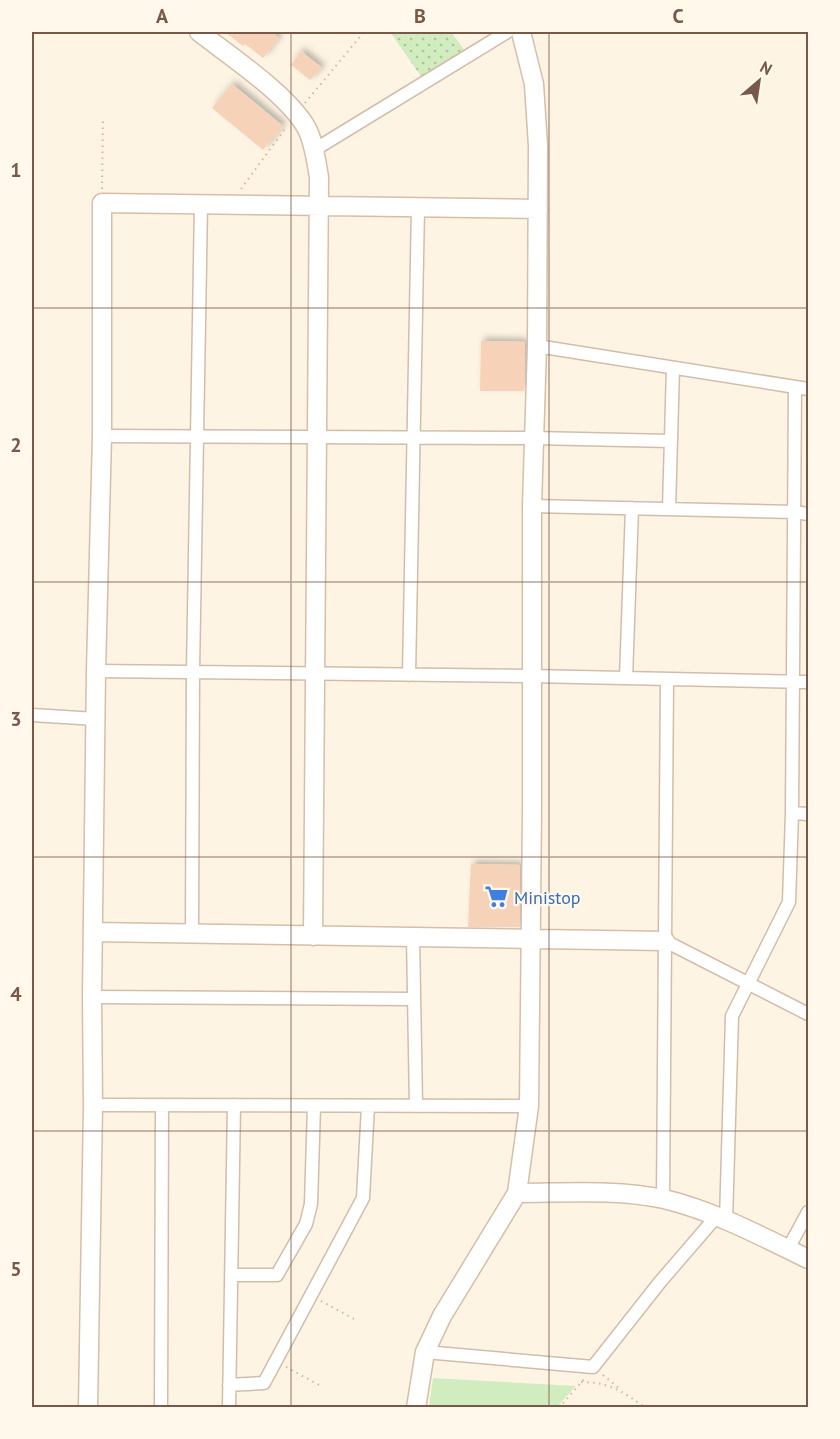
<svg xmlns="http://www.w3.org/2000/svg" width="840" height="1439" viewBox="0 0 840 1439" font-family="'PT Sans',sans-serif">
<defs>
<pattern id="grass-dots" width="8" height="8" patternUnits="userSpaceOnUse" patternTransform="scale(1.5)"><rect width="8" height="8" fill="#d1edc0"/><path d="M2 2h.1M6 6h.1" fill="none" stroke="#aec39e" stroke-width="1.8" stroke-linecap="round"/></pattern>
<filter id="shadow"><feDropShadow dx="3.5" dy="-3.5" stdDeviation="3" flood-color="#0004"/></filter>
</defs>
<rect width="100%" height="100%" fill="#fef4e3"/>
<path fill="url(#grass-dots)" d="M390,32h61l17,23 -43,27z"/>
<path fill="#d1edc0" d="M433,1378l143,8 -19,21h-128z"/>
<path fill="#f6d2b9" filter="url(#shadow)" d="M225,32h47l7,6 -16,20 -18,-14 -2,2z
M301,51l21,17 -12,12 -19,-15z
M232,84l51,42 -20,24 -51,-42z
M481,341l44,1 -1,49h-44z
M471,864l49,1v62h-52z"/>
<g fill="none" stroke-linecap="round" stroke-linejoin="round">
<defs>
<path id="street" d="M314,150l193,-118
M537,346l271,43
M102,436l432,2 137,3
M532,506l262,6 14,2
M669,509l4,-141
M96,671l435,5 277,6
M409,675l9,-468
M626,678l6,-170
M32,715l64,4
M792,813l16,1
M192,934l1,-262 8,-468
M413,937l3,169
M665,941l143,73
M92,997l322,2
M93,1105l436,1
M663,1199l4,-520
M726,1221l6,-205 57,-114 3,-89 3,-425
M788,1249l20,-37
M231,1275h46l29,-51 5,-20 3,-98
M425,1352l168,15 67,-85 56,-65
M229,1385l35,-2 99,-185 5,-92
M161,1408l1,-303
M229,1408l5,-303"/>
<path id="secondary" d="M199,32c31,24 88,62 107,95 8,14 10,34 13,50l-6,759
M93,932l572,9
M517,1193c48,0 99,-4 147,6 50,12 99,38 144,60
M88,1408l5,-303 -1,-108 4,-326 6,-235v-233l436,6
M416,1408l9,-56 17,-36 75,-123 12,-87 3,-296v-304l5,-160 1,-200 -4,-62 -13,-52"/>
</defs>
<use href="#street" stroke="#d2bdab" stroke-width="15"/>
<use href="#secondary" stroke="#d6bea8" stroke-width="21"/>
<path stroke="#dbb59b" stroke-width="2" stroke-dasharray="1.5 4.5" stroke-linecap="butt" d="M305,103l59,-71
M102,189l1,-72
M241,189l46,-63
M321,1301l33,18
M286,1367l33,18
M603,1375l17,14
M581,1382c29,0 42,10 65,26
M559,1408l26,-30"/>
<use href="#street" stroke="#fff" stroke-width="12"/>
<use href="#secondary" stroke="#fff" stroke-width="18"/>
</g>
<path fill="none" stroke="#785947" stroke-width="1.5" stroke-opacity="0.55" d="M291,32v1376M549,32v1376M32,308h776M32,582h776M32,857h776M32,1131h776"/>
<defs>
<symbol id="supermarket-bare" viewBox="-9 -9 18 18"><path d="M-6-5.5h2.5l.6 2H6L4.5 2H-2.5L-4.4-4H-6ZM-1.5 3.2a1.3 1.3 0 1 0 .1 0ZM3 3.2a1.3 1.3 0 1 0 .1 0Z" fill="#3f7fe0" stroke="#fff8eb" stroke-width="2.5" paint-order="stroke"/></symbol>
</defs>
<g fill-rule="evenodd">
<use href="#supermarket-bare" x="480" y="880" width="33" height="33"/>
</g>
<g text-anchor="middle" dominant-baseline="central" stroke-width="4.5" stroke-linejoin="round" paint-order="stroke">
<g font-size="18" fill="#366cbe" stroke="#fff8eb" text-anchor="start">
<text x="514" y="897">Ministop</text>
</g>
</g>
<rect width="840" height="1439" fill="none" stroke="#fff8eb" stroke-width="66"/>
<g transform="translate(759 81) rotate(29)" stroke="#fff8eb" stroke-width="4.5" paint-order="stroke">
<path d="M0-4.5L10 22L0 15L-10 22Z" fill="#785947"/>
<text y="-9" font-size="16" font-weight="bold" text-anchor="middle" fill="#785947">N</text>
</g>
<rect x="33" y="33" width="774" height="1373" fill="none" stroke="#785947" stroke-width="2"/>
<g font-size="20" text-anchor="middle" font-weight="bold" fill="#785947">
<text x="162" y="23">A</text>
<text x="420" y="23">B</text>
<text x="678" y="23">C</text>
<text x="16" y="177">1</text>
<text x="16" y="452">2</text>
<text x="16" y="726">3</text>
<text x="16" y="1001">4</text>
<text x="16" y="1276">5</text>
</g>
</svg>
